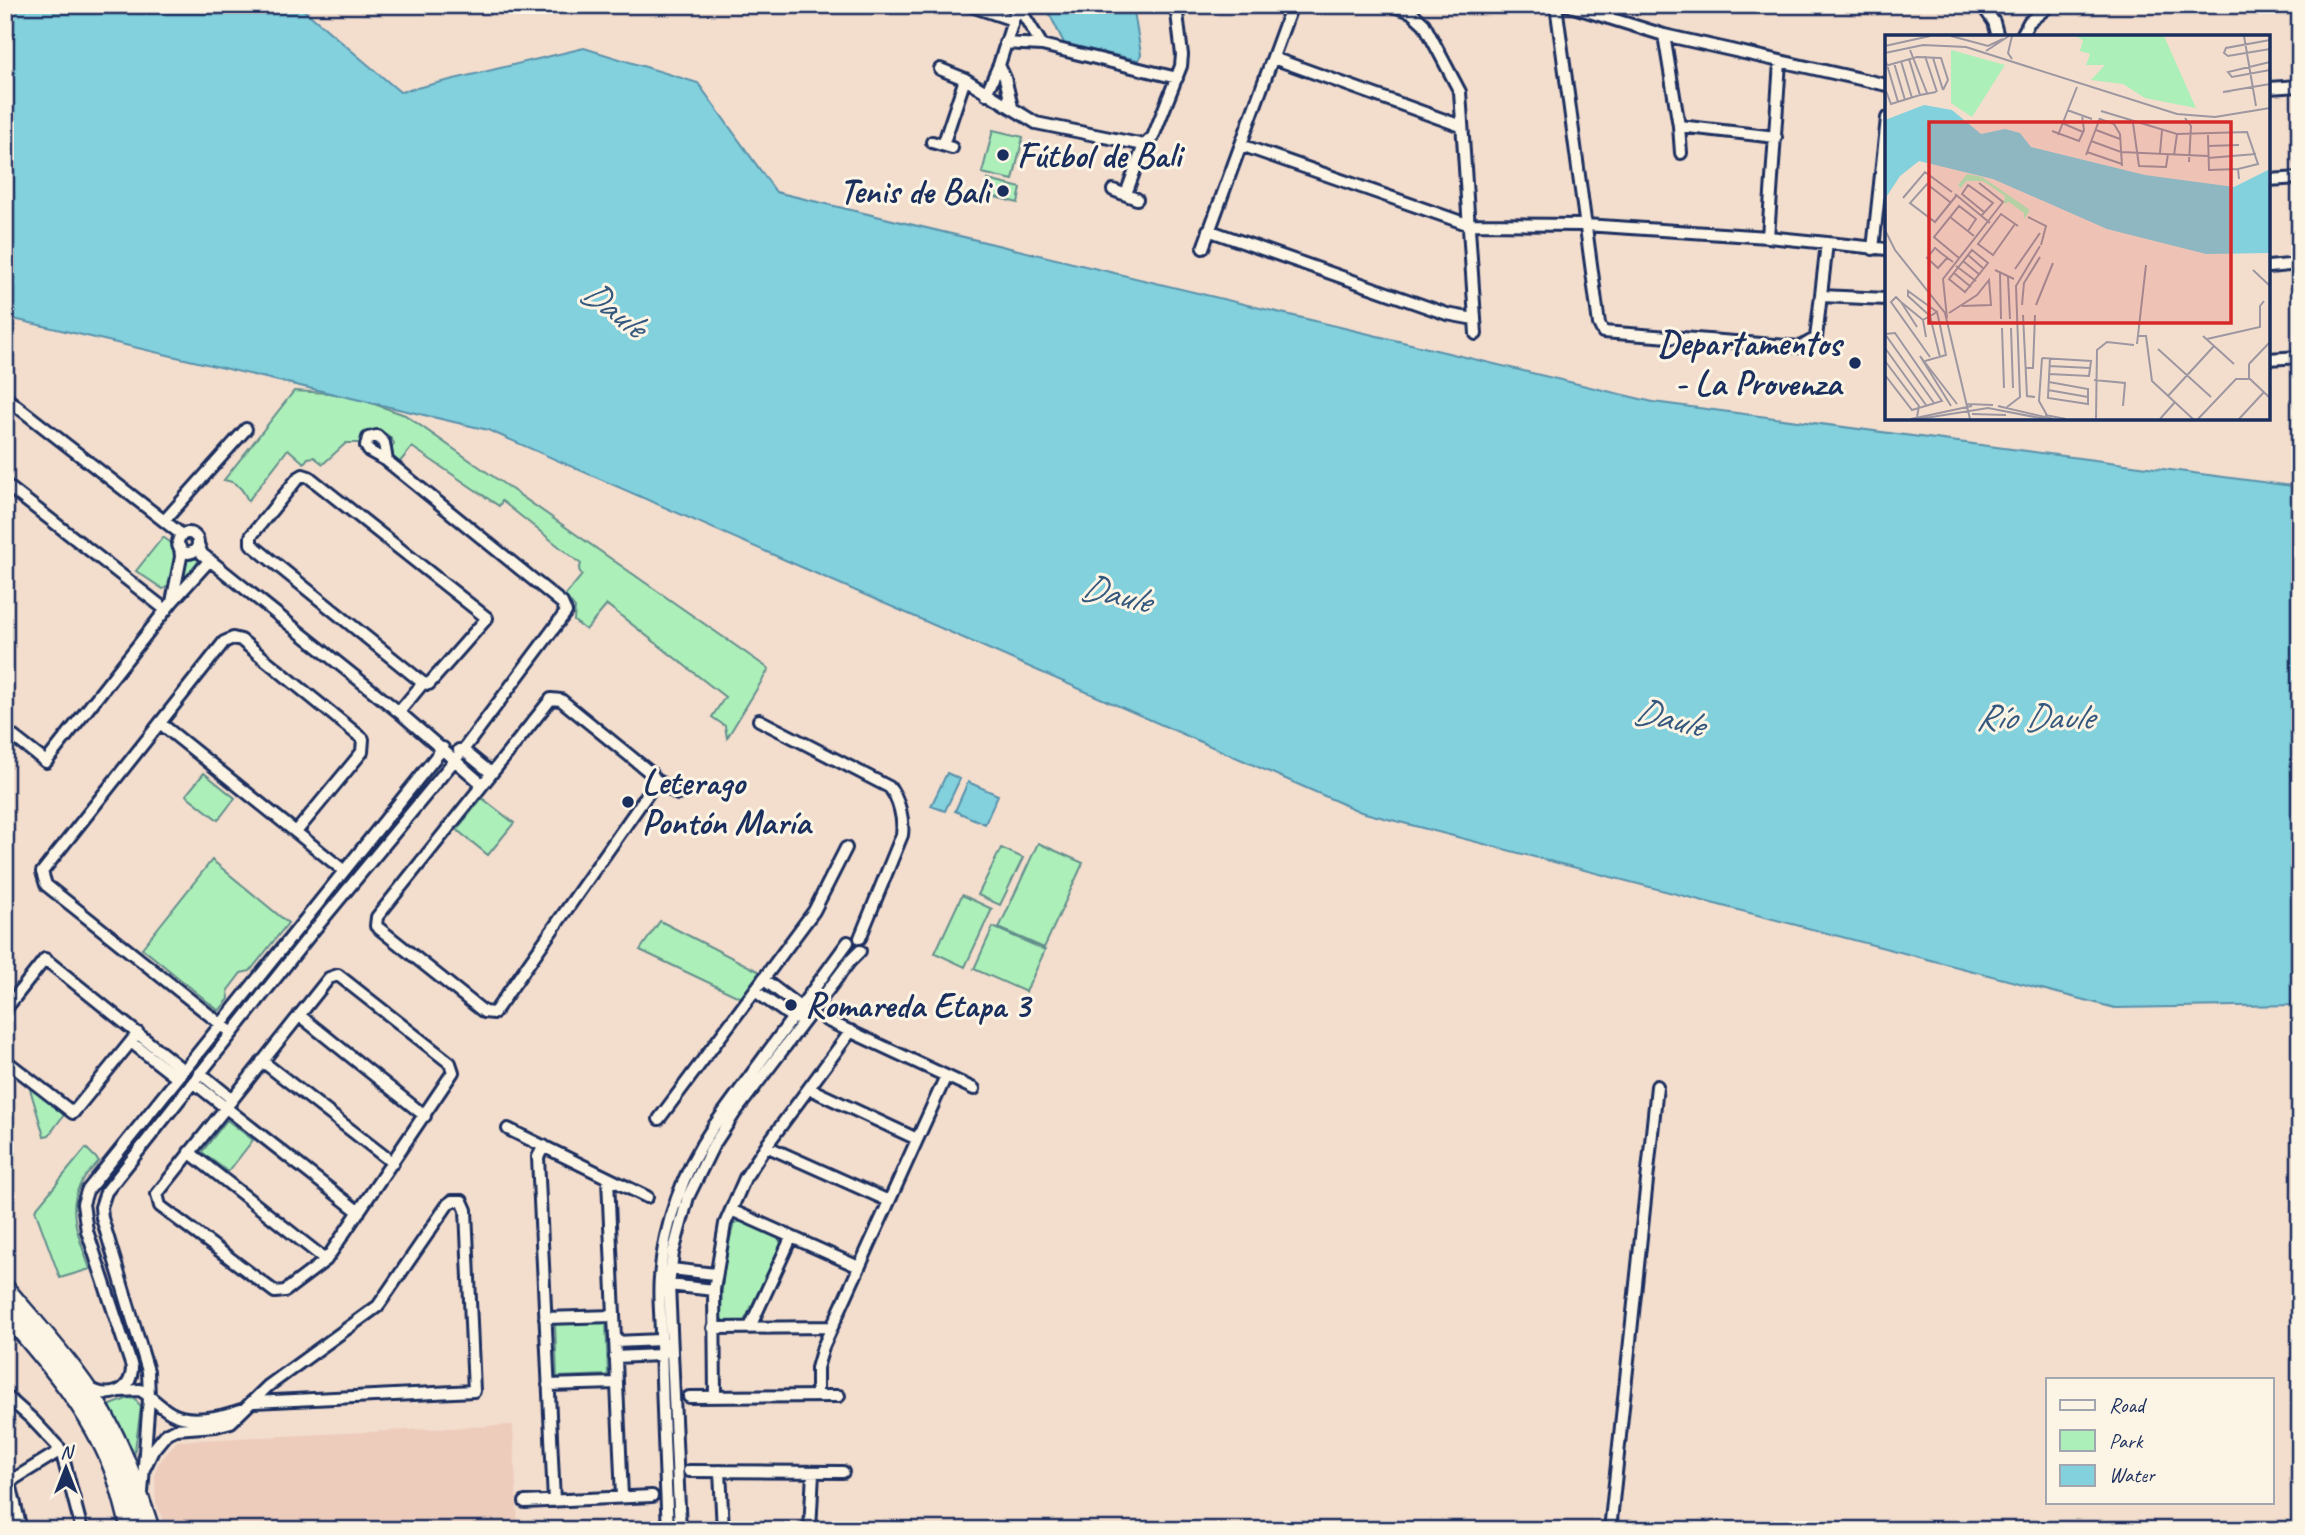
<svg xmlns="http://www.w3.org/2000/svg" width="2305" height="1535" viewBox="0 0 2305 1535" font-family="Caveat,sans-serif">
<rect width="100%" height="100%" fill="#f3ddcd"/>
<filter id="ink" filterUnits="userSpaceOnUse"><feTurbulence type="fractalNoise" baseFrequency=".0143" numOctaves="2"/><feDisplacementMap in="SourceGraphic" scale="14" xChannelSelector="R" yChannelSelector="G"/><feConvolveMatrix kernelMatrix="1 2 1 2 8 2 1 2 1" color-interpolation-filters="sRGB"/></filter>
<g filter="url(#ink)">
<path fill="#edccbc" d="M513,1425l5,105h-351l-11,-28 -1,-29 3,-9 19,-23z"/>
<path fill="#adefb9" stroke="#648f8c" stroke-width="2" d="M993,130l30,7 -10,43 -31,-7z
M988,180l33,8 -3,15 -34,-9z
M294,391l52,3 59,21 364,254 -42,69 -2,-12 -13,-9 13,-20 -118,-92 -21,25 -12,-9 1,-13 -10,-12 17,-21 -3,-5 2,-6 -79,-63 -3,5 -87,-59 -13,16 -10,-8 5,-12c-8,-14 -15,-12 -29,-10l-6,10h-13l-23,21 -9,-7 -6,1 -4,5 -16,-14 -40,52c-5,-12 -11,-19 -24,-21z
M163,537l11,8 2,9 -6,31 -7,4 -27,-18z
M193,556l6,4 -18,27 7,-30z
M204,773l31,25 -17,22 -32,-25z
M482,798l32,25 -26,32 -31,-25z
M1038,843l45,20 -39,85 -45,-20z
M1001,848l22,10 -23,47 -22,-10z
M212,860l76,63 -38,48 -9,2 -13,17 1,9 -10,12 -77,-63z
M962,895l30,14 -27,58 -30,-14z
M660,921l100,51 -19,26 -101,-48z
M993,927l52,23 -19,42 -52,-23z
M35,1088l31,24 -17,23 -5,1 -14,-47z
M227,1120l26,20 -25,32 -26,-20z
M86,1148l13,13c-6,7 -13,14 -18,22 -16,27 0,59 9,86l-30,9 -25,-68z
M741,1221l38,18 2,5 -37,78h-20l-3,-4c0,-32 4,-63 13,-95z
M606,1322l2,53 -51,2 -2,-53z
M129,1398l6,1 6,8 -7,50 -23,-48v-4z"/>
<path fill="#82d1dd" stroke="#5990aa" stroke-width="2" d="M5,5h293l102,87 184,-44 114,35 78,109 877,210 647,85v518l-185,3 -754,-196 -873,-382 -483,-113z
M1045,5h88l8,49 -2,6 -74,-15z
M947,773l13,6 -15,32 -14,-5z
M968,782l30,13 -13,29 -30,-13z"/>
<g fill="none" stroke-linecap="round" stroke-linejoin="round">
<defs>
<path id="street" d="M968,5l45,15
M1390,5l21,7 13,12 36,68 16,242
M1556,5l43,319 4,8 198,15 15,-9 11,-95
M1567,5l97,30 223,50
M1982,5l12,17 4,15
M1018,6l24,39 135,33
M1664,35l15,91 2,27
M2021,37l8,-15 21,-17
M1005,43l37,2
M1273,58l188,68
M999,65l6,13 7,29
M940,69l25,10 71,44 108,22 9,-8 28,-71 1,-11 -6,-50
M2268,88l32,-2
M986,94l13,-29 19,-60
M1679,126l97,11
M932,142l20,6
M943,145l22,-66
M1241,145l226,79 118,1 183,12 119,12
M2268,180l32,-2
M1113,190l24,9
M1126,194l18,-49
M1208,230l239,84 27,5
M1768,237l12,-175
M1203,248l89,-243
M1873,249l14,-131
M2268,267l32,-3
M1821,296l66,3
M2268,359l32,-2
M5,397l172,134
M377,436l7,7 3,18 -18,-10 -3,-5 2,-8z
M303,475l6,2 178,141 -58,66 -6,-1 -172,-139v-8l47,-58z
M5,484l161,126
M164,521l82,-92
M178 543a10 10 0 1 1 20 0a10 10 0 1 1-20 0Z
M198,544l4,10 197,158 83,72
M172,602l9,-45 -1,-10
M399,712l24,-29
M759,720l130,67c10,11 15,33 13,48l-42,103
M160,723l183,147
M5,730l41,32 126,-160 38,-42
M459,750h4l28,23
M655,779l-1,6 -160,228 -10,-1 -108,-86 1,-9 174,-218 10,1 91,74 3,5 23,15
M338,975l112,88 3,9 -127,188 -41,31 -10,1 -115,-86 -3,-12 172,-216z
M763,979l38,29 3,6
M755,991l38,27 6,1
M5,1010l40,-51 138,111
M299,1015l126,101
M826,1020l148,69
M232,1033l-186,-148 -4,-13 182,-230 9,-4 8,2 122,99 -1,13 -66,80
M131,1042l46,36
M5,1060l68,53 65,-80
M262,1061l131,102
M200,1073l32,26
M193,1082l166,130
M810,1089l107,50
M659,1119l155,-208 32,-63
M508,1129l139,68
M544,1146l-6,11 16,344
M766,1146l123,55
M189,1152l137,108
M608,1179l14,318
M731,1210l128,57
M666,1272l5,-3 44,5
M666,1282l3,3 45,5
M545,1318l69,-2
M750,1327l41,-89
M713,1328l119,-1
M615,1342l46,-2 10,7 -11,8 -45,2
M548,1385l68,-2
M87,1387c20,13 45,6 45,-20l-45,-136 -4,-27 4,-13 356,-443
M120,1391l20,-1c11,6 20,17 31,23 19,11 50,4 70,-3
M5,1395l27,24 29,31
M817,1396v-28l6,-21 123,-271
M689,1397l150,-1
M715,1397l-1,-107 11,-66 20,-46 21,-32 85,-115
M145,1467l8,-17 14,-17 9,-4 40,-3 15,-4 37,-36 110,-80 70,-102 4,-3h10l4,9 8,181 -220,11
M689,1471l154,1
M720,1471l3,59
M5,1478l4,4 52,-32 21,80
M5,1484l4,-2 2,5 10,43
M142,1493l7,-95 -1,-27 -46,-153 -1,-11 5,-15 208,-262 149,-180 103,-138 -4,-9 -175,-142
M525,1502l127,-6
M668,1530c-3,-65 -6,-129 -7,-194 0,-19 -3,-39 -1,-59 4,-53 23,-106 53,-150l135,-185
M680,1530l-11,-245 4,-32 15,-56 25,-51 21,-32 116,-153 10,-10
M810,1530l3,-58
M1610,1530l47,-444"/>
<path id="primary" d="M5,1289c38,45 79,88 106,141 16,31 28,66 39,100
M5,1311c41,48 85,97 108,156 8,20 13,42 18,63"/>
</defs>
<use href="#street" stroke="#1b2f5e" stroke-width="16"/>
<use href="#primary" stroke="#1b2f5e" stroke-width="23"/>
<use href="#street" stroke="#fcf5e5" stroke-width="10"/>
<use href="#primary" stroke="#fcf5e5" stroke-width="18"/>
</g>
</g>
<g fill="#1b2f5e" stroke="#fcf5e5" stroke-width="2.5">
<circle cx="1003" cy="155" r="7"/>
<circle cx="1003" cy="191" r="7"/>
<circle cx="1855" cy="363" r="7"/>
<circle cx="628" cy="802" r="7"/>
<circle cx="791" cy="1005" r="7"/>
</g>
<g text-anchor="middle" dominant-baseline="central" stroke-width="6" stroke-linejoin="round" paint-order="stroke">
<g font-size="35" font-weight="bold" fill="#1b2f5e" stroke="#fcf5e5" text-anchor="start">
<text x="1017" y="155">Fútbol de Bali</text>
<text x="989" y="191" text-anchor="end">Tenis de Bali</text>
<text x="1841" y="343" text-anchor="end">Departamentos<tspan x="1841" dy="40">- La Provenza</tspan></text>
<text x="642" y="782">Leterago<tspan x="642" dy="40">Pontón María</tspan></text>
<text x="805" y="1005">Romareda Etapa 3</text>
</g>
<g font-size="37" font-style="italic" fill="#35587e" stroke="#fcf5e5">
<text transform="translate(614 308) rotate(37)">Daule</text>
<text transform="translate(1116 593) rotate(13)">Daule</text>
<text x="2034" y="716">Río Daule</text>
<text transform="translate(1669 717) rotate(13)">Daule</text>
</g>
</g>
<g transform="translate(1885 35)">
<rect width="385" height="385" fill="#f3ddcd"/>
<path d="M190,1h89l32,72 -51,-10 -22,-14 -32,-4 14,-15h-19l4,-11 -10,-3 3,-11zM66,15l54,15 -33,52 -21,-14zM82,139l15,3 48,33 -6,9v-6l-15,-11 -5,2 1,-8 -22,-15h-17l-5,7 -3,-3z" fill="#adefb9"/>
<path d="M39,70l28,5 29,24 24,-5 15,4 11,14 114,28 89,12 36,-18v84l-64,1 -99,-25 -114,-50 -74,-18 -19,15 -15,23v-79z" fill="#82d1dd"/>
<path fill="none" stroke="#9d97a1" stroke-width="2" d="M66,1l37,10 15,-7M127,1l-4,17 4,6M359,1l12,70M385,5l-44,8 -2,5 4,3 42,-7M0,11l45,-10M25,15l17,43M101,16l23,-15M0,18l38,-8 43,2 211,67 38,3 55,-9M40,21l12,36M0,23l13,44M48,23l10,32M24,24l11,36 16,-3M16,26l11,37M385,27l-42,10 4,5 38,-7M9,28l11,37M0,31l32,-9 24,1 7,22 -5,10M1,56l5,13 29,-9M347,56l-9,1 47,-8M182,75l25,9M216,76l76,23 70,-2 11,32 -20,5 1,10M300,83l6,8 -2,36M215,84l14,5 6,10 2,32M177,88l21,9M248,88l6,43 27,1 2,-13M211,95l24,9M167,96l27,10 5,-11 -2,-15M173,100l19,-48M323,100l1,35 29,-1M206,106l30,11 87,4M323,111l31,-1M202,117l35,12M275,118l2,-23M201,120l14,-37M289,120l3,-21M323,123l48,-4M70,159l35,29M18,163l22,-26 27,20M65,167l-23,-18 -17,19 25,19 21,-26M96,181l12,-13 -25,-18 -6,9 22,18M65,182l24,19M143,182l18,9 -5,19M130,189l-22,31 -15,-11 23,-30 17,12M0,195l10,20 50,63 25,106M87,215l16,13 -23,29 -16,-13zM83,220l16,14M62,223l-9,10 -11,-10 8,-10 6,5 12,9M74,223l-25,-21 25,-31 17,13 -8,12M78,226l17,14M71,231l20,15M130,234l25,-36M110,235l19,9M368,235l17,16M69,238l17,14M115,238l1,46M123,242l2,42M16,267l-5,-5 -5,5 39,55M137,270l2,-22 16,-26M151,270l17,-42M64,278l28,-18 12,-15 2,25 -29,1M138,280l4,81 8,1M62,283l-4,-39 60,-77 -24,-19M32,292l-16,-25 22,18M117,293l2,60M126,293l2,60M0,299l10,-1 47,68 -30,9 -27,-35M0,299l49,69M253,301h8l6,45 41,38M318,301l31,28M41,302l-3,-17 7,-4 10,41M322,304l53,-12v-21l4,-5M252,309l9,-79M0,313l41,57M273,314l53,48M157,323l49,3 -2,15 -40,-2M157,323l-3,43 9,16M0,326l34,45 -2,11M40,326l21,-6 -6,-30 -3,-13 -7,4 -22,-20v-5l29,21M364,329v14l21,20M364,329l21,-22M164,331l41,2M141,333h7l2,-53M209,345l31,3 -2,23M164,347l39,7v15l-40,-6v-1l2,-39M163,355l40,7M283,361l46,-50M82,369l26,1M66,371l-31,-50 37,48M113,371l55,13M122,372l13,-10 -4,-111 24,-40M87,379l34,1M160,380l21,4M26,384l61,-13M34,384l69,-11 57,11M211,384l1,-69 10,-8 27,3M275,384l15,-17M313,384l38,-40h14M354,384l25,-27"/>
<path fill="#d62828" fill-opacity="0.15" stroke="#d62828" stroke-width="3.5" d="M44,87h302v201h-302z"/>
<rect width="385" height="385" fill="none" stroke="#1b2f5e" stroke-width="3.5"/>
</g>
<rect width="2305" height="1535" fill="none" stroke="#fcf5e5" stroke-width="28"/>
<rect x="14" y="14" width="2277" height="1507" fill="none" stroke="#1b2f5e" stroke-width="2.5" filter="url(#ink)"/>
<rect x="2046" y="1378" width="228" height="126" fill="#fcf5e5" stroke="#a2a6af" stroke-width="2"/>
<rect x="2060" y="1400" width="35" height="10" fill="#fcf5e5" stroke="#a2a6af" stroke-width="2"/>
<text x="2109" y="1412" font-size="21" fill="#1b2f5e">Road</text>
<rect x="2060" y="1430" width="35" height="21" fill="#adefb9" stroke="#a2a6af" stroke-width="2"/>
<text x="2109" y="1448" font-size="21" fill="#1b2f5e">Park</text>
<rect x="2060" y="1465" width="35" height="21" fill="#82d1dd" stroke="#a2a6af" stroke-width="2"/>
<text x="2109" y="1482" font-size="21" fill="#1b2f5e">Water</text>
<g transform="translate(66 1468)" stroke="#fcf5e5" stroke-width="5" paint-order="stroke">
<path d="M0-5L12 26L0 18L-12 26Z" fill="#1b2f5e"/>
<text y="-10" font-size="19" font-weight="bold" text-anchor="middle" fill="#1b2f5e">N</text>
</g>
</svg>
